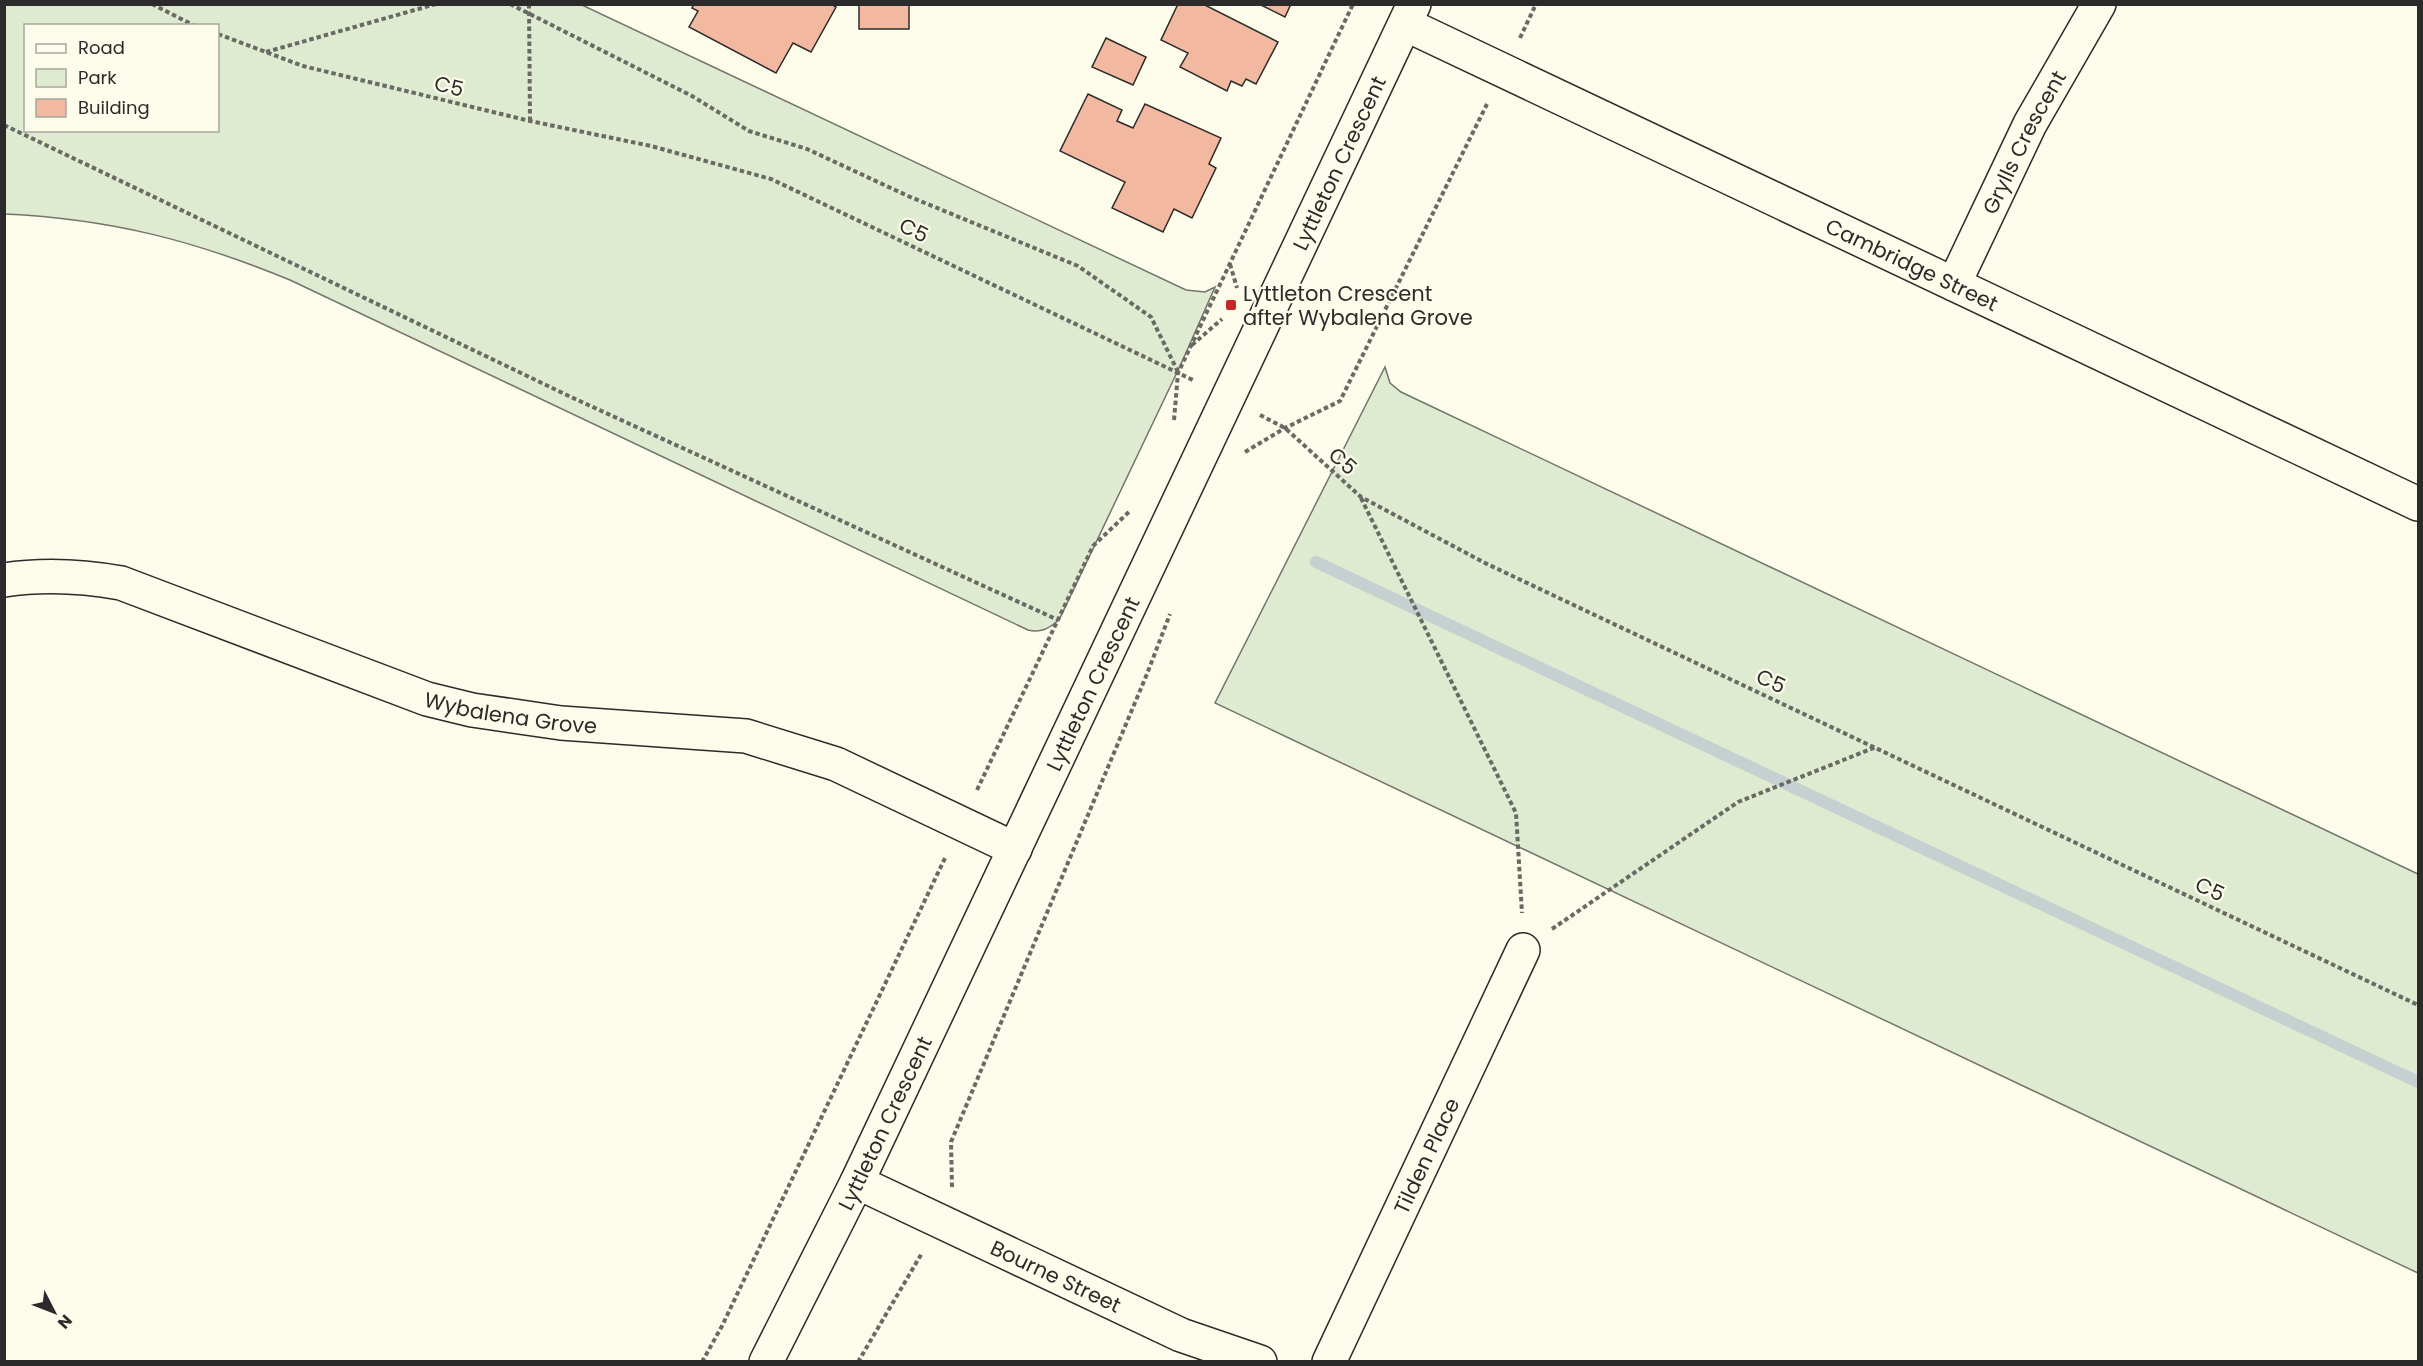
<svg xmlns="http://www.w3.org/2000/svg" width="2423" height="1366" viewBox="0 0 2423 1366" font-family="Poppins,sans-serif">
<rect width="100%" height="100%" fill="#fdfbea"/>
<path fill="#deebd1" stroke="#74746e" stroke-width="1.5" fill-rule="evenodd" d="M5,4l577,1 604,285 19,2 10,-5 -34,77 -122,256c-11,9 -18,13 -31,10l-738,-350c-97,-40 -180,-61 -285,-66zM26,26h192v104h-192z
M1385,367l5,16 11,9 1017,482v399l-1203,-570z"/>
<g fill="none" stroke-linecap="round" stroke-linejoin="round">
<path stroke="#c7d0d0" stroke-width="12" d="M1316,562l1102,520"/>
</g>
<path fill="#f2b8a0" stroke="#2b2b2b" stroke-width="1.5" d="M694,4h137l5,3 -25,45 -18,-9 -17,30 -87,-46 9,-16 -6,-3z
M859,4h50v25h-50z
M1178,4h25l75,38 -22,42 -10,-5 -4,7 -11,-5 -4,10 -47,-24 8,-14 -27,-13z
M1259,4h32l-6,13z
M1106,38l40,19 -13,28 -41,-18z
M1088,94l34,16 -5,11 16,7 12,-24 76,34 -12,26 7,4 -24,50 -18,-9 -11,23 -51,-24 13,-26 -65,-31z"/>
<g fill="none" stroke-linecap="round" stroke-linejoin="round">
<defs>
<g id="street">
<path id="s1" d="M1405,24l1013,480"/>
<path id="s2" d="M1954,284l76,-160 69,-120"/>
<path id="s3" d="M4,580c39,-6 78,-4 117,3l306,116 45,11 89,13 185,13 90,28 179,85"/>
<path id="s4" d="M857,1182l324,153 79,27"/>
<path id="s5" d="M1329,1362l194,-412"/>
</g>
<g id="secondary">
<path id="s6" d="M766,1362l91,-180 557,-1178"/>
</g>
</defs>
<use href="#street" stroke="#2b2b2b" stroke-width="36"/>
<use href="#secondary" stroke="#2b2b2b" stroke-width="36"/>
<path stroke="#6a6964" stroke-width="4" stroke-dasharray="4.5 3" stroke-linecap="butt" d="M152,4l43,22
M510,4l182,92 57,35 58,18 101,47 170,70 73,51 27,55
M529,4l1,117
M218,34l85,32 227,55 121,25 120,33 424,202
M1520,38l16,-34
M266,52l170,-48
M4,125l567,272 487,223
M1230,264l7,24
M1192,345l30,-26
M1260,415l25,13 76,69 124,66 933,442
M1174,420l4,-47 175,-369
M1245,452l40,-24 55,-27 147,-297
M1361,498l155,315 6,100
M977,790l116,-244 38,-36
M1552,929l186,-127 138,-55
M952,1187l-1,-45 196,-468 23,-60
M702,1362l20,-36 224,-470
M858,1362l64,-109"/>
<use href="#street" stroke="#fdfbea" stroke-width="33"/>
<use href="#secondary" stroke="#fdfbea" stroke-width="33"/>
</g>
<rect fill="#c62828" stroke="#fdfbea" stroke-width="2" x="1225" y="299" width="12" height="12" rx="3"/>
<g text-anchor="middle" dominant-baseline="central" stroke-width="4.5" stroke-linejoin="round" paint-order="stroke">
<g font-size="21" fill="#2b2b2b" stroke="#fdfbea">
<text transform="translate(449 86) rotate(14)">C5</text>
<text stroke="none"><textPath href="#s2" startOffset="158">Grylls Crescent</textPath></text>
<text stroke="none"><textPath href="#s6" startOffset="1329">Lyttleton Crescent</textPath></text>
<text transform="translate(914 230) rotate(26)">C5</text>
<text stroke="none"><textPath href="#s1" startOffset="561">Cambridge Street</textPath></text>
<text transform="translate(1343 461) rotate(42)">C5</text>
<text transform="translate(1771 681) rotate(25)">C5</text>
<text stroke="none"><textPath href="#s6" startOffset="753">Lyttleton Crescent</textPath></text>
<text stroke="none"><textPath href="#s3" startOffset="530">Wybalena Grove</textPath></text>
<text transform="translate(2210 889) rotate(25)">C5</text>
<text stroke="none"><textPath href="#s6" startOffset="267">Lyttleton Crescent</textPath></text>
<text stroke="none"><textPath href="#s5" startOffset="228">Tilden Place</textPath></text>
<text stroke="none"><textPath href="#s4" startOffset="220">Bourne Street</textPath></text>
</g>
<g font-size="21" fill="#2b2b2b" stroke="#fdfbea" text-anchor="start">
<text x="1243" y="293">Lyttleton Crescent<tspan x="1243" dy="24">after Wybalena Grove</tspan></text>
</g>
</g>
<rect width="2423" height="1366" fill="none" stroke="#2b2b2b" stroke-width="12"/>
<rect x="24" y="24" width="195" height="108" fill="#fdfbea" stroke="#a9a89e" stroke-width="1.5"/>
<rect x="36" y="44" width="30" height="9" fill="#fdfbea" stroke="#a9a89e" stroke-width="1.5"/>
<text x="78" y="54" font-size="18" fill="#2b2b2b">Road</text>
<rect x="36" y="69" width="30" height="18" fill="#deebd1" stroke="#a9a89e" stroke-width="1.5"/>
<text x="78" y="84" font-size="18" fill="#2b2b2b">Park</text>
<rect x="36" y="99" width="30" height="18" fill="#f2b8a0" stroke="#a9a89e" stroke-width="1.5"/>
<text x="78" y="114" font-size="18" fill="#2b2b2b">Building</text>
<g transform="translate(54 1312) rotate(132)" stroke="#fdfbea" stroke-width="4.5" paint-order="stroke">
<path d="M0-4.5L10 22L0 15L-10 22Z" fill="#2b2b2b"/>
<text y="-9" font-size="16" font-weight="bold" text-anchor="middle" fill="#2b2b2b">N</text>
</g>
</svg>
